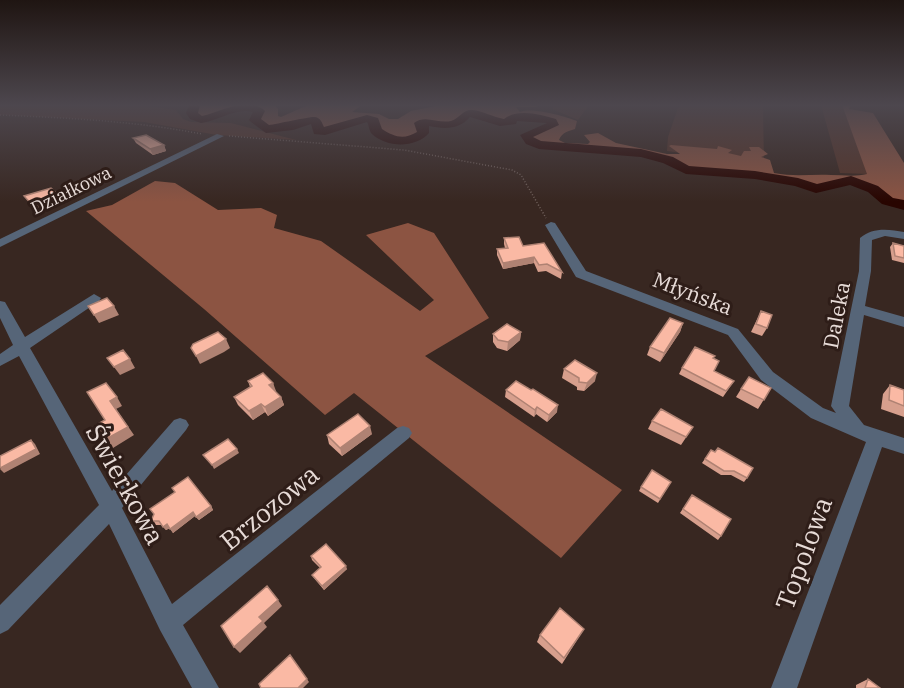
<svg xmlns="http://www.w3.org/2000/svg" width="904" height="688" viewBox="0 0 904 688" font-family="'IBM Plex Serif',serif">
<rect width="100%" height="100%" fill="#382721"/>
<path fill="#543328" d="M0,105h141l35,5 7,9 8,3 40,1 65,17 -79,-5 -73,-13 -144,-7z
M555,105h34l-11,15 -26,-11z
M679,105h84l1,59 -97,-13 1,-14z
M821,105h21l26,69 -28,-1z"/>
<path fill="#8c5442" d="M196,105h79l3,4v7l3,1 27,-12h54l-10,7 27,2 10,5h9l13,-8 25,-5 102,-1 -2,2h-20l4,5c12,-5 44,4 57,9l-2,8c-6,2 -13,3 -16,11l6,3 23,1 2,-2 -6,-7 14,-2 18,10 51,11h13l-11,-8 2,-1 46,4 1,-3 14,4 -4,3 13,3 3,-5h7l-2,-4h10l9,7 -7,3 9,3 4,13c20,4 37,1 57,2 12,0 24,2 36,-1l-25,-69h9l-2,4 24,4 31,50v40l-15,-3 -11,-9 -28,-11 -34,8 -18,-6 -43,-7 -68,-6 -19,-10 -27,-7 -101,-8 -9,-3 -4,-6 26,-10v-4c-14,-4 -30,-8 -44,-2l2,2c-17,4 -28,-10 -44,-7 -13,16 -26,10 -44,7l-4,2 3,3 1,7c-15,13 -31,8 -46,-2l-2,-11c-19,-6 -33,8 -51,10h-5l-2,-8 -12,-1 -15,5 -24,2 -10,-8 3,-10c-15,-11 -40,8 -58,9l-8,-6z
M155,181l20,2 43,27 43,-2 16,7 -3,13 47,13 99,70 14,-11 -68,-65 42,-12 26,10 55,85 -64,38 197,134 -61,68 -207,-165 -29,22 -121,-106 -118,-98 26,-6z"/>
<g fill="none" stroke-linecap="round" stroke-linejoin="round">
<path fill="#280500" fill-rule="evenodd" d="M189,105h11l-2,8 4,3c19,-4 46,-21 63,-5l-4,8 8,6c8,-1 42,-9 46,-8 6,1 7,6 9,10l43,-12 11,3 4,11c12,8 22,11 35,3l-3,-9c11,-9 24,1 37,-2 9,-3 11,-11 21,-11 11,1 21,7 32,9 14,-11 37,-4 52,0l3,6 -26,12 8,4 100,8 32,8 16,9 66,5 43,7 19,6 34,-8 27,10 15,12 11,2v10l-22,-6 -14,-12 -18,-7 -34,8 -21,-7 -40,-7 -69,-5 -23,-11 -22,-6 -102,-8 -13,-5 -6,-9 27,-12 -30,-2 -1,3 -16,2 -30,-9c-11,13 -26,12 -41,9v7c-13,15 -42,15 -57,1 -3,-3 -3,-9 -5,-12l-42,13 -11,-1 -3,-10 -18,6 -27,3 -15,-11 -2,-2 4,-8c-16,-5 -36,9 -52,11l-11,-4 -4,-6z"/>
<path stroke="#74645f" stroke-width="1.5" stroke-dasharray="1 2" stroke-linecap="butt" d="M0,115c68,3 135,6 202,19
M229,136l175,14 108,20 9,5 25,43"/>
<path fill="#566578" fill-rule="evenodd" d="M217,134l7,2 -224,111v-8z
M551,222l4,1 31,48 152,58 35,43 50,36 13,5 -5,-7 28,-135 1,-33c12,-11 29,-9 44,-6v7l-19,-3 -13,4 -1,31 -6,35 39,11v10l-40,-12 -15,91 15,19 40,13v16l-22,-7 -85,241h-26l95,-246 -55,-24 -50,-38 -33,-45 -152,-58 -31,-52z
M94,294l7,4 -2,3 -69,47 82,143 62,-71 6,-2 6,2 3,5 -3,5 -64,78 50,96 225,-176 6,-2 6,2 3,5 -3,5 -226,187 36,63h-27l-32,-58 -51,-106 -101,106 -8,4v-29l99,-100 -80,-149 -19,10v-12l13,-9 -13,-27v-17l5,1 20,35z"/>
</g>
<path fill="#d79f8d" d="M133,138l31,7 2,6 -13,4 -17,-12z
M504,238l19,8 39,26 -1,7 -15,-8 -8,1 -4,-9 -31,6 -6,-14v-6l8,-1 -1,-4z
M893,243l11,3v17l-12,-3 -2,-13z
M761,311l6,17 -5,8 -11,-4z
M683,323l-3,9 -20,30 -13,-7 3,-8z
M521,332l-1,8 -13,11 -10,-3 -4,-6v-8z
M714,359v12l20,10 -11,16 -44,-23 3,-6z
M564,369l31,12 -11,10 -7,-1v-3l-15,-9z
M248,381l25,2 2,9 6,5 3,8 -16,11 -3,-4 -12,8 -15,-15 -4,-8 16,-10z
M890,385l14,5v27l-23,-8 2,-15z
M771,388l-13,21 -22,-12 5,-8z
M506,390l51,22 -10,10 -11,-8 -2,3 -29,-20z
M652,421l41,6 -12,18 -33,-16z
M372,434l-30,22 -13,-12 -2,-9z
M711,450l36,28 -3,4 -13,-7h-10l-19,-12z
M671,482l-13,21 -19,-12 2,-4z
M692,495l29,41 -3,4 -38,-27z
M211,506l2,4 -14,10 -4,-4 -22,17 -3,-5 -4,2 -4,-5h-8l-3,-4z
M311,556l36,13 -23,21 -10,-12 -2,-3 8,-7 -8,-8z
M584,629l-22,35 -25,-22 3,-7z
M868,679l12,9h-24v-3z"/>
<path fill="#af8273" d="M164,145l2,6 -13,4 -3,-6z
M61,197l2,4 -28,9 -2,-4z
M534,257v6l-31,6v-6z
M114,306l5,9 -20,8 -5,-8z
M683,323l-3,9 -20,30 4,-9z
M521,332l-1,8 -13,11 1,-9z
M226,339l4,9 -6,4 -24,12 -4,-8z
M130,359l5,9 -15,7 -6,-8z
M597,373l-2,8 -11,10 3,-8z
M273,383l3,8 -4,3 -3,-9z
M117,397l5,9 -6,3 18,26 -21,13 -7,-9 4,-38z
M281,397l3,8 -16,11 -3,-9z
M261,404l4,8 -12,8 -4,-9z
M558,405l-1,7 -10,10 2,-7z
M537,407l-1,7 -2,3 1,-7z
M370,426l2,8 -30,22 -2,-8z
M31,440l4,4 5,10 -36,19 -4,-4z
M237,449l2,4 -25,16 -2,-4z
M211,506l2,4 -14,10 -3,-3z
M193,512l2,4 -22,17 -3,-4z
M167,524l3,4 -4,2 -3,-3z
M346,566l1,3 -23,21 -2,-4z
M278,600l4,6 -18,17 3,4 -27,26 -6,-6 25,-30z
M307,679l2,3 -6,6h-5z"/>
<path fill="#fab9a4" stroke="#af8273" stroke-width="1.5" d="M146,135l18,10 -14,4 -17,-11z
M51,188l10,9 -28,9 -9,-10z
M519,237l4,9 21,-3 18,29 -15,-8 -8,1 -5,-8 -31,6 -6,-14 11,-1 -4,-10z
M893,243l11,3v12l-9,-2z
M107,298l7,8 -20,9 -6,-9z
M761,311l11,4 -5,13 -11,-4z
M670,318l13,5 -19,30 -14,-6z
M507,324l14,8 -13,10 -10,-2 -5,-6z
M218,332l8,7 -6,4 -24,13 -5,-8 2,-4z
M695,347l20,9 -2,2 6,3 -5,10 20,10 -8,10 -44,-23z
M123,350l7,9 -16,8 -7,-9z
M575,360l22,13 -10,10 -8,-1v-4l-15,-9z
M263,373l10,10 -4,2 12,12 -16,10 -4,-3 -12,7 -15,-14 18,-11 -4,-5z
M749,377l22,11 -7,12 -23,-11z
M516,381l15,9 2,-1 25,16 -9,10 -12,-8 -2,3 -29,-20z
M106,383l11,14 -7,4 18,26 -22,12 -10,-14 9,-5 -18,-28z
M890,385l14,5v16l-15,-6z
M661,409l32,18 -7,10 -34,-16z
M358,414l12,12 -30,22 -13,-13z
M228,439l9,10 -25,16 -9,-10z
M31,440l5,9 -36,19v-12z
M718,448l35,20 -6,10 -13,-7h-10l-19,-12 6,-9 4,2z
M652,470l19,12 -11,17 -19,-12z
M188,477l23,29 -15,11 -3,-5 -23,17 -3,-5 -4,3 -4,-6h-8l3,-7 -4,-5 25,-17 -3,-4z
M692,495l39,24 -10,17 -38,-27z
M326,544l20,22 -24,20 -10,-11 9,-8 -10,-11z
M267,586l11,14 -19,17 4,4 -29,26 -13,-21z
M560,608l24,21 -20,29 -24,-23z
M290,655l17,24 -9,9h-37l-2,-4z
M868,679l12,9h-15z"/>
<linearGradient id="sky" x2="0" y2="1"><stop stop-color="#1f1512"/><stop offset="0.52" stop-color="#4d474e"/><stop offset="1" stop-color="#4d474e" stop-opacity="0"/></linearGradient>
<rect width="904" height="202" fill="url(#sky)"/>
<g text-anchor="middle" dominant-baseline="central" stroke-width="6" stroke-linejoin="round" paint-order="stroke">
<g font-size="18" fill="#e7dbd7" stroke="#2e1d18">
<text transform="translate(71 190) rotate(-26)">Działkowa</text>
</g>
<g font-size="21" fill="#e7dbd7" stroke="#2e1d18">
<text transform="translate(693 293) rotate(21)">Młyńska</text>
<text transform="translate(836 315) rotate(-79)">Daleka</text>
</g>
<g font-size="26" fill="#e7dbd7" stroke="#2e1d18">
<text transform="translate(126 484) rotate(61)">Świerkowa</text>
<text transform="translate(269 507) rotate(-39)">Brzozowa</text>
<text transform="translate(803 553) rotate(-70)">Topolowa</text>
</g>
</g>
</svg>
